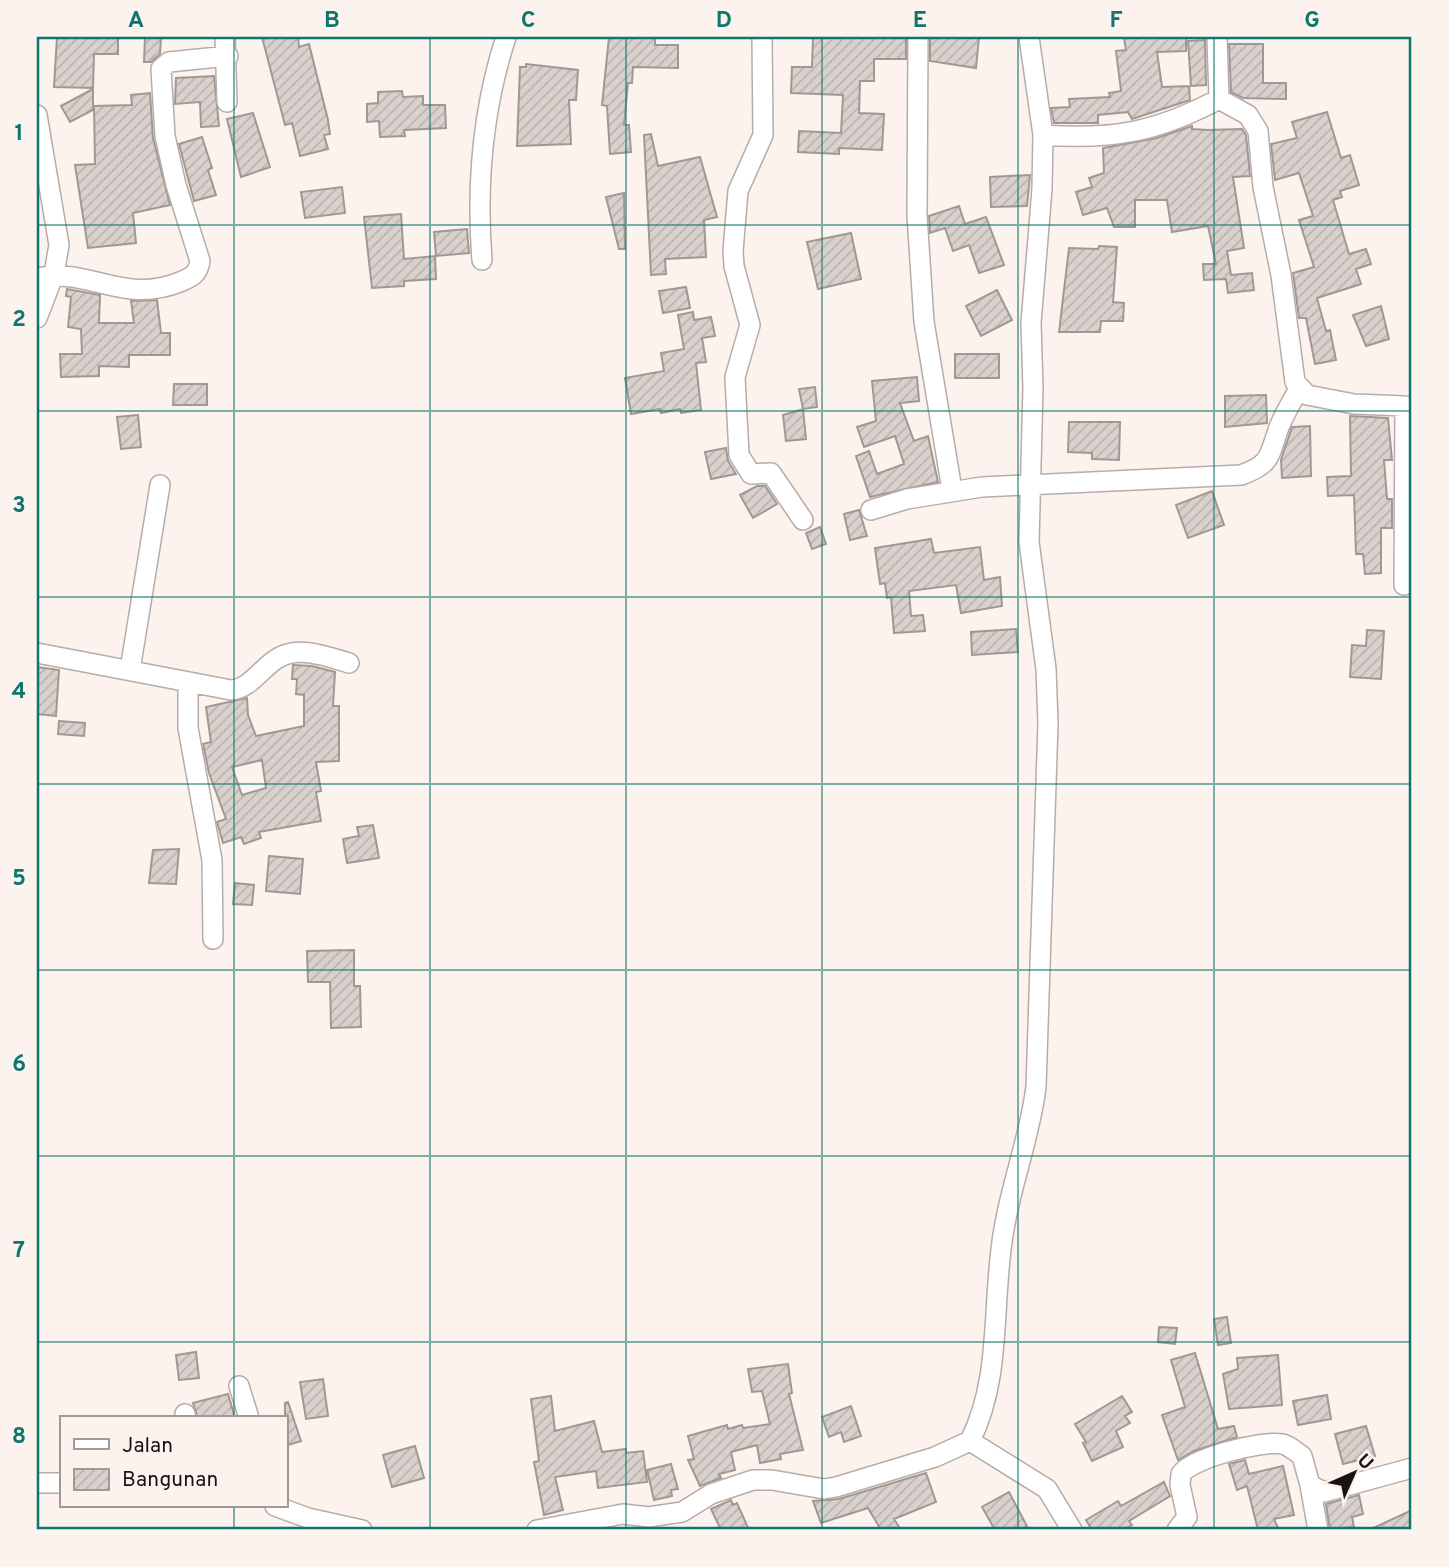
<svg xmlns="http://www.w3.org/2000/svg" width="1449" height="1567" viewBox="0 0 1449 1567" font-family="Overpass,sans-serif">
<defs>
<pattern id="building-hatch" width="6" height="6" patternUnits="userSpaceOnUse" patternTransform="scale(1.75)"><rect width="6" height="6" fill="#dad1cd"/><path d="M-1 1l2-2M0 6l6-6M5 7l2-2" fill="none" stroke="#bab3af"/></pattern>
</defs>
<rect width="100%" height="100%" fill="#fcf2ee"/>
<path fill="url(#building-hatch)" stroke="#a19894" stroke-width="2" fill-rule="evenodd" d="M57,37h61v17h-24l-1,34 -39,-1z
M145,37h16l-1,17 -9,8h-7z
M262,37h36l1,10 10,-3 19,76 2,14 -6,1 4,14 -28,7 -8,-33 -7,2z
M609,37h46v8h23v23l-45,-1 -1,16h-4l-4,42h5l2,27 -21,2 -3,-48 -5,-1z
M813,37h93v22h-32v22h-14l-1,32 25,1 -2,36 -43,-2v6l-41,-2 1,-21 42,2 2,-38 -52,-2 1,-26h20z
M930,37h49l-3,31 -46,-7z
M1186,37v14l-29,1 5,35 27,-1 1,14 -58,19 -4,-7 -30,3v8h-44l-3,-15 19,-1 -1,-8 41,-2 -1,-4 12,-2 -5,-40 10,-1 -2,-12z
M1205,40l1,45 -15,1 -3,-45z
M1229,44h34v39h23v16l-43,-1 -12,-6z
M526,64l52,6 -2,30h-7l2,44 -54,2 3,-79h6z
M214,76l5,50 -18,1 -1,-25 -25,2 1,-26z
M93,89v21l-23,12 -9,-16z
M402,91l1,6 20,-1v9h22l1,23 -42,2 1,6 -25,1 -1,-16 -12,1v-18l11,-1v-11z
M150,93l3,45 17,67 -37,8 3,30 -48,5 -13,-83 20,-1 -1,-58 38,-1 -1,-10z
M1327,112l14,46 9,-3 9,30 -19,6 2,6 -9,3 16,54 17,-5 5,15 -15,5 5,15 -44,14 9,33 4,-1 6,30 -21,4 -9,-46h-7l-6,-45 21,-6 -15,-47 14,-4 -14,-43 -24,7 -4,-36 26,-6 -5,-16z
M253,113l17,54 -29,10 -14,-58z
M1192,126v3l16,1 34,-1 4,6 4,41 -17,1 11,71 -17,3 4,24 21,-2 2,17 -26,3 -2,-14 -22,1 -1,-16h13l-8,-38 -36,6 -5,-32h-32v27h-21l-7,-19 -24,7 -7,-23 16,-5 -3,-9 15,-5 -1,-25 54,-10z
M651,134l7,32 42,-9 17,60 -13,3 2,37 -41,2 1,15 -15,1 -7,-140z
M202,137l10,31 -4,2 8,25 -22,6 -15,-57z
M1030,175l-3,31 -36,1 -1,-30z
M342,187l3,26 -40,5 -4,-26z
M624,193l1,56h-6l-13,-52z
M959,206l6,18 21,-7 18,48 -25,8 -10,-28 -16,6 -8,-23 -15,5 -1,-17z
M401,214l3,45 31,-3 1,23 -32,2v5l-32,2 -8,-71z
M467,229l2,24 -33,3 -2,-24z
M851,233l10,46 -43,10 -11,-47z
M1099,246l18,1 -4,55 11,1 -1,18h-22l-1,11h-41l10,-84 29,1z
M686,287l4,21 -27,5 -4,-22z
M67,289l33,6 -1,28h35l-3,-22 26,-1 4,33h9v22h-41v12l-30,-1v10l-38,1 -1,-23h22l-1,-25 -13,-2 3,-30 -5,-1z
M997,290l15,30 -31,16 -15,-30z
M1381,306l8,33 -23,7 -13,-31z
M693,312l1,8 17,-3 4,19 -13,2 4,24 -10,1 5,47 -20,3 -1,-4 -19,4 -1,-4 -29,5 -6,-36 39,-7 -3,-18 23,-4 -6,-34z
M955,354h44v24h-44z
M917,377l2,24 -19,2 14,38 14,-5 10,46 -68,15 -14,-41 13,-5 8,23 27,-10 -9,-28 -31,11 -7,-20 19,-6 -4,-40z
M174,384h33v21h-34z
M815,387l2,20 -14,2 -4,-20z
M1266,395l1,28 -42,4v-31z
M803,409l3,30 -20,2 -3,-26z
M138,415l3,32 -20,2 -4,-32z
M1350,416l38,2 4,42h-8l3,39h5v29h-11v45l-16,1 -2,-20h-7l-2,-59 -26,1 -1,-19 24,-1z
M1069,422h51l-1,38 -27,-1v-6l-24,-1z
M1310,426l1,50 -29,2 -1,-18 11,-33z
M726,448l2,13 8,13 -25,5 -6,-27z
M757,486h8l12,18 -24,14 -13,-23z
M1212,491l12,34 -36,13 -12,-33z
M859,510l8,26 -17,4 -6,-26z
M820,527l6,17 -14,5 -6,-16z
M931,539l3,14 46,-6 4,33 16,-3 2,29 -41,7 -5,-28 -47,6 2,25 12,-1 2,16 -31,2 -3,-36 -4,1 -2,-15 -5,1 -5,-36z
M1016,629l2,23 -46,3 -1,-23z
M1367,630l17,1 -3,48 -31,-2 2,-32 14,1z
M293,665l19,1 23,6 -2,34h6v55l-23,1 5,29 -5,1 5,29 -62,11 2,6 -17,6 -3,-7 -18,6 -6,-21 9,-3 -17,-46 -6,-29 8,-2 -5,-35 41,-9 1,17 8,21 48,-10v-31l-8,-1 1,-15h-5zM262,760l4,28 -24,7 -10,-28z
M37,667l22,3 -3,46 -19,-2z
M59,721l26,2 -1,13 -26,-2z
M373,825l6,33 -32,5 -4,-24 16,-3 -2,-9z
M179,849l-3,35 -27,-1 4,-33z
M269,856l34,3 -3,35 -34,-3z
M235,883l19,2 -2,20 -19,-1z
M354,950v36h6l1,41 -30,1 -1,-46h-22l-1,-31z
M1227,1317l4,26 -13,2 -4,-26z
M1159,1327l18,1 -2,16 -17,-2z
M196,1352l3,26 -20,2 -3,-25z
M1195,1353l23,76 16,-3 3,11 -43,14 -16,9 -16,-45 23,-8 -14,-47z
M1278,1355l4,50 -53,4 -6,-35 15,-5 -1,-11z
M788,1364l4,29 -3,1 14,56 -23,4 1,5 -21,4 -3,-18 -26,7 4,18 -16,4 2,4 -21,8 -12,-26 6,-1 -6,-23 39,-11 1,4 14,-4 1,3 27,-4 -8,-33 -10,1 -4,-23z
M323,1379l5,37 -22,3 -6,-37z
M228,1394l7,24h-37l-5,-15z
M1327,1395l4,24 -33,6 -5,-24z
M551,1396l4,35 39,-10 8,31 24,-3v4l17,-2 4,31 -49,6 -2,-17 -41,6 8,33 -19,5 -10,-53 5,-1 -8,-62z
M1122,1396l10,16 -7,4 5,7 -14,8 7,16 -31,14 -9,-18 3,-1 -11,-18z
M288,1402l13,39 -16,5v-43z
M851,1406l10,30 -17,6 -3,-10 -12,5 -7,-20z
M1366,1426l9,30 -32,8 -8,-30z
M415,1446l9,32 -32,9 -9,-32z
M1245,1460l4,14 34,-8 11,49 -20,4 5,11h-21l-11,-44 -10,4 -8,-26z
M671,1464l7,25 -7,1 1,6 -18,4 -7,-30z
M926,1473l10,29 -42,17 7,11h-20l-13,-22 -47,15 -8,-22 26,-2z
M1164,1482l6,14 -41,25 3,4 -9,5h-31l-6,-10 32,-19 3,5z
M1009,1492l20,38h-34l-13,-23z
M1359,1495l4,19 -11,3 2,10 -24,3 -4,-26z
M731,1500l2,5 4,-2 12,27h-28l-10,-21z
M1412,1510v20h-43z"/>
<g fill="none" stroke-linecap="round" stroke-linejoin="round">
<defs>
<path id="minor" d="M225,37l2,65
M762,37l1,98 -25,56 -5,60 1,15 16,59 -15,52 4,78 12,19 20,-1 32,47
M918,37l-1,178 7,107 28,168
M1217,37l2,62 29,16 10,16 5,56 18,88 14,107 12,13 47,9 51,2 -1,179
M37,115l22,130 -5,29 -17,44
M1043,135c70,5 114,-3 176,-36
M482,260c-6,-77 0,-149 24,-223
M37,278c53,-11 85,27 143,4 12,-5 18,-8 20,-21l-24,-76 -11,-49 -4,-67 8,-7 59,-6
M871,510l36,-11 75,-12 259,-12c29,-10 28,-18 37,-45 5,-14 13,-27 21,-41
M37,653l194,37c20,-1 32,-25 49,-33 21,-11 48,0 69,6
M130,670l30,-185
M188,682v46l24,132 1,79
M239,1386l10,32
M185,1414l1,4
M970,1441l77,48 25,41
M37,1483h24
M1310,1485l8,45
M275,1506l33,12 54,12
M537,1530l86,-16 26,3 33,-5 29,-18 42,-14h19l52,9 12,-2 99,-30 35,-16c33,-66 21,-141 34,-212 8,-48 26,-93 32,-142l12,-364 -2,-54 -17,-127 4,-154 -2,-65 11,-134 1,-54 -14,-98
M1177,1530l10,-13 -7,-32 1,-11c11,-16 82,-34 101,-30 7,1 14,8 20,12l8,29 14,7 88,-24"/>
</defs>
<use href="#minor" stroke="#b6ada8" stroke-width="22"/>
<use href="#minor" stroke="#fff" stroke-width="19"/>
</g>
<path fill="none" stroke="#0f766e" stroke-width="2" stroke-opacity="0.55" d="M234,37v1381M430,37v1493M626,37v1493M822,37v1493M1018,37v1493M1214,37v1493M37,225h1375M37,411h1375M37,597h1375M37,784h1375M37,970h1375M37,1156h1375M37,1342h1375M234,1506v24"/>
<rect width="1449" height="1567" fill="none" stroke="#fcf2ee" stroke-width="77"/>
<rect x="60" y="1416" width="228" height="91" fill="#fcf2ee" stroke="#a19996" stroke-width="2"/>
<rect x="74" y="1439" width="35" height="10" fill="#ffffff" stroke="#a19996" stroke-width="2"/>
<text x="122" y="1452" font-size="21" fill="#181413">Jalan</text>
<rect x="74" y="1469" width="35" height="21" fill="url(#building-hatch)" stroke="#a19996" stroke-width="2"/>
<text x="122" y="1486" font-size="21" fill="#181413">Bangunan</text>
<g transform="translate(1354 1473) rotate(45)" stroke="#fcf2ee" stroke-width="5" paint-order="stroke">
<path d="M0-5L12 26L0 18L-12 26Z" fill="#181413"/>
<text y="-10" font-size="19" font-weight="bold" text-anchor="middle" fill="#181413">U</text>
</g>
<rect x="38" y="38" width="1372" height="1490" fill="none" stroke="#0f766e" stroke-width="2.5"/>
<g font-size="23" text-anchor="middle" font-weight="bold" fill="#0f766e">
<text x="136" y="27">A</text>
<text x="332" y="27">B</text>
<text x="528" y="27">C</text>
<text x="724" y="27">D</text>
<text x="920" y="27">E</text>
<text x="1116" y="27">F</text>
<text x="1312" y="27">G</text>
<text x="19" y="140">1</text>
<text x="19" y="326">2</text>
<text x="19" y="512">3</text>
<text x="19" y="698">4</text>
<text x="19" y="885">5</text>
<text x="19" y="1071">6</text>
<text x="19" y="1257">7</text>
<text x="19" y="1443">8</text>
</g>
</svg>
